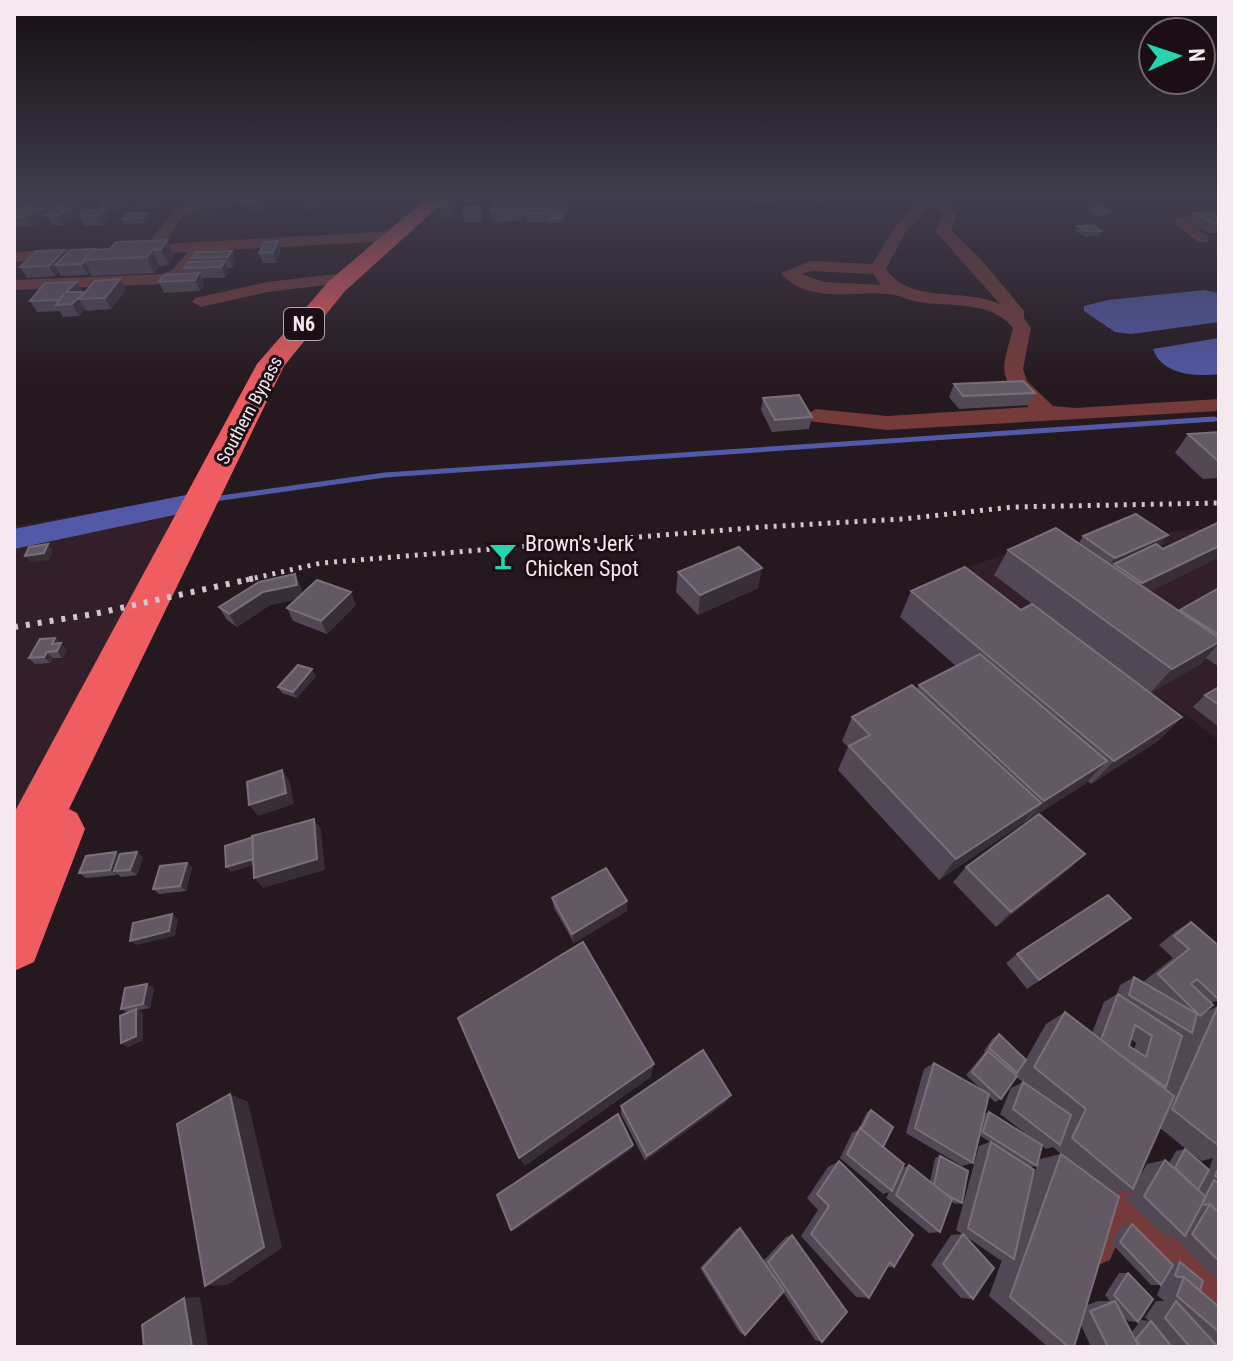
<svg xmlns="http://www.w3.org/2000/svg" width="1233" height="1361" viewBox="0 0 1233 1361" font-family="'Roboto Condensed',sans-serif">
<rect width="100%" height="100%" fill="#25181f"/>
<path fill="#321f29" d="M196,495l-182,338v-307z
M1219,527v214l-29,-23 -230,-148 64,-23z"/>
<path fill="#5259a6" d="M1204,290l15,3v29l-88,12 -16,-2 -31,-21v-5l24,-6z
M1219,338v36c-23,3 -57,1 -66,-25z"/>
<g fill="none" stroke-linecap="round" stroke-linejoin="round">
<path stroke="#5259a6" stroke-width="4" d="M1184,421l35,-2"/>
<path stroke="#5259a6" stroke-width="5" d="M214,499l171,-24 829,-56"/>
<path fill="#5259a6" fill-rule="evenodd" d="M201,492l11,3 4,6 -4,6 -198,42v-20z"/>
<path fill="#753b3a" fill-rule="evenodd" d="M231,197h88l-7,4c-28,2 -111,0 -130,17 -7,7 -12,18 -17,26l228,-13 8,5 -8,5 -187,10 -22,27 -18,6 -152,6v-10l149,-6 9,-4 16,-18 -59,4 -8,-5 8,-5 20,-1c25,-41 34,-44 82,-48z
M923,197c19,0 24,3 34,19l-6,14 26,25 47,56v7l7,10 -8,41 4,12 26,25 22,2 144,-9v12l-332,19 -79,-9 -3,-5 11,-7 71,7 142,-9c-33,-33 -27,-36 -16,-79 -22,-28 -64,-21 -94,-26 -9,-1 -16,-5 -24,-7 -36,-6 -87,11 -114,-22l30,-12 61,3 23,-37zM932,204l11,12 -8,15 65,73c-37,-17 -89,1 -114,-35l19,-36zM812,271l61,3 8,11 -57,-3 -23,-8z
M14,205h47l9,7 -7,4 -6,-3h-43z
M1219,211v8l-28,5 17,12v6h-10l-24,-18 3,-6z
M75,249l6,2v6l-67,5v-10z
M345,273l8,5 -2,4 -84,10 -66,15 -9,-5 3,-4 72,-16z
M1119,1182l18,8 82,65v68l-20,-8 -17,-21 -64,-53 -8,19 -19,8 -19,-8 -8,-19 18,-41z"/>
<path fill="#f05d61" fill-rule="evenodd" d="M428,197h21l-104,94 -61,75 -215,443 8,4 8,16 -51,133 -20,9v-158l243,-449 72,-83z"/>
<path stroke="#d0c6cb" stroke-width="5" stroke-dasharray="3 6" stroke-linecap="butt" d="M246,580l75,-17 441,-36 141,-8 110,-12 206,-4"/>
<path stroke="#d0c6cb" stroke-width="6" stroke-dasharray="4 8" stroke-linecap="butt" d="M14,627l80,-13 161,-36"/>
</g>
<path fill="#504855" fill-rule="evenodd" d="M52,197h31l-3,2 7,10 -24,16h-11l-4,-7 -16,9h-18v-17h7l32,-8 3,6 10,-6h-11z
M108,197h24l-3,4h-5l2,3 -6,5 -13,1 4,9 -7,6 -20,1 -5,-10 23,-7 -2,-4 10,-5z
M148,197h20l-2,3h-5l1,3 -5,5 -17,1 -2,-5 11,-5z
M304,197h15l1,4 -2,7 -12,1z
M446,197h17l-9,20h-13l-1,-10z
M463,197h31v4l-30,1z
M568,197l1,16 -6,2v8h-13v-2v2h-24l-1,-7 -1,5 -32,1 -1,-10 5,-5 -1,-5z
M749,197h11l2,2 -1,5h-8z
M761,197h14l-1,6h-9z
M813,197h24l-1,4h-8l-3,-3 -1,4h-7z
M1089,203l20,8 -2,5h-12l-8,-8z
M481,207l2,10 -1,6h-18l-2,-10z
M147,213l3,5 -5,5 -21,1 -2,-5z
M1192,213l27,4v13l-2,3h-8l-22,-10z
M1078,226l23,5 -2,5h-15l-9,-5z
M168,240l6,16 -6,9 -8,1 -6,7 -62,3 -2,-4 -2,3 -27,1 -2,-4 -4,4 -28,2 -7,-11 46,-13 44,-5z
M232,251l4,11 -4,6h-5l2,4 -4,6h-23l2,6 -4,7 -36,2 -5,-11 28,-8 -3,-6 9,-6 -1,-4z
M281,252l-5,11h-13l-4,-10z
M77,282l5,10 3,1 41,-3 -15,19 -25,2 -1,-2 -6,7 -16,1 -3,-6 -23,1 -7,-11z
M954,384l81,9 -6,12 -70,4 -10,-12z
M763,398l49,19 -3,12 -37,3 -11,-22z
M1219,432v46l-16,1 -28,-26 13,-19z
M1219,522v35l-69,34 29,20 40,-23v79l-13,-9 -7,7 -49,28 32,24 -24,24 -67,43 -3,-3 -3,3 -62,39 -84,57 -101,-110 10,-23 -6,-6 10,-24 65,-28 2,-4 37,-19 -56,-49 11,-26 110,19 57,29 -84,-64 14,-25 71,-7 4,-7 85,-1 -8,11 3,3z
M678,572l80,16 -60,27 -22,-23z
M301,587l1,7 54,11 -29,29 -34,-13 -6,-13 9,-9 -26,6 -33,22 -10,-7 -8,-13z
M55,638l12,12 -5,8h-9l-3,5 -15,1 -6,-6z
M316,676l-19,22 -15,-5 -4,-6z
M1219,687v40l-26,-20 12,-12z
M116,852l4,3 23,2 -6,18 -16,2 -4,-3v1l-31,3 -7,-5z
M1085,854l-17,16 -72,57 -43,-45 13,-15z
M187,863l5,5 -6,23 -27,3 -6,-5z
M552,898l75,13 -53,32 -20,-35z
M1191,922l28,78 -8,3 -6,9 13,-6 1,1v270h-5l-41,-41 -7,1 -40,-38 6,-9 -19,3 -26,112 11,-4h12l-5,-6 14,-22h9l10,49 -10,-1 -6,-6 10,17 9,-12 8,1 -4,-4 11,-16h8l-7,-6 4,-10h-10l-40,-42 12,-18 9,-1 38,38h10l20,29 19,16v40h-128l-10,-22 -7,22h-26l-59,-51 13,-36h-2l-36,-25 9,64 -12,-1 -30,-33 20,-30 11,-1 -6,-4 23,-84 11,-4 -11,-7 -6,28 -11,3 -56,-33 18,-64 10,-6 48,27 -16,-15 19,-23 -1,-1 9,-13 6,-4 27,25 20,-35 19,-12 27,21 12,-31 13,-8 3,-9 14,-8 9,5 30,-24 -14,-13 17,-14zM1131,1039l5,4 -2,7 -5,-4zM1016,1077l7,5 -12,6 -11,26 46,35 7,-2 8,7 -21,5 -8,20 -1,-12 6,-1 -48,-54 -5,2 4,-18 7,6 6,-3zM1160,1128l41,33 12,-3 -4,12 -24,-21 -9,2 -7,12 -4,-3 -18,4 -12,20z
M1118,928l-91,61 -21,-26 11,-9z
M154,988l-4,20 -12,2 5,3v27l-15,7 -7,-4 6,-31 -6,-3z
M731,1095l-6,8 -80,58 -24,-47v-8z
M871,1110l12,37 20,21 6,-3 21,17 5,-24 5,-2 22,47 -6,1 -5,-2 -11,30 -11,1 -43,-35 3,-6 -6,2 -43,-36 12,-25 6,-3 9,-18z
M839,1161l55,106h-7l-18,31 -13,-1 -55,-61 17,-26 -11,-12 21,-31z
M740,1228l23,33 23,-24 6,-2 30,107 -7,-2 -32,-48 -38,43 -5,-2 -40,-65 36,-39z"/>
<path fill="#382e38" d="M261,197l2,8 -1,6 -15,2 -3,-10z
M315,197h4l1,4 -2,7z
M458,197h5l-9,20 -2,-10z
M160,198l2,5 -5,5 -2,-4z
M214,198l4,10 -2,7 -15,1 -4,-10z
M568,198l1,15 -9,2 -1,-14z
M82,199l5,10 -24,16 -5,-10z
M124,199l2,5 -6,5 -2,-5z
M53,202l5,10 -12,3 2,3 -16,9 -6,-10z
M106,209l5,10 -7,6 -5,-10z
M147,213l3,5 -5,5 -3,-5z
M168,240l6,16 -6,9 -7,-16z
M278,241l3,11 -5,11 -3,-11z
M64,250l6,10 -15,5 4,7 -4,4 -6,-10z
M152,250l8,16 -6,7 -7,-16z
M232,251l4,11 -4,6 -4,-11z
M225,261l4,11 -4,6 -4,-11z
M84,262l6,10 -2,3 -6,-11z
M199,273l5,11 -4,7 -5,-11z
M120,279l6,11 -15,19 -6,-11z
M77,282l11,17h-9l6,10 -6,7 -13,-24z
M1168,535l-14,19 -40,10 -8,11 -5,2 14,-19z
M48,544l5,7 -4,9 -18,2 -6,-6z
M1219,546v11l-91,46 14,-20z
M762,568l-4,20 -60,27 2,-20z
M295,574l6,13 2,11 -33,7 -33,22 -8,-13 34,-22z
M351,592l5,13 -29,29 -6,-13z
M55,638l12,12 -5,8 -10,-14z
M1219,642v2l-20,21 -49,28 22,-24z
M47,652l6,6 -3,5 -6,-6z
M312,669l4,7 -19,22 -4,-6z
M1182,717l-24,24 -67,43 23,-23z
M1107,761l-22,23 -61,39 20,-22z
M282,770l8,12 4,22 -36,12 -9,-11z
M1041,803l-20,22 -82,55 17,-21z
M314,819l7,11 4,40 -62,18 -9,-10z
M116,852l6,6 -8,13 3,4 -7,-5z
M137,852l6,5 -6,18 -7,-5z
M1085,854l-17,16 -72,57 15,-15z
M256,858l4,5 -29,9 -5,-5z
M187,863l5,5 -6,23 -6,-5z
M627,901v10l-53,32 -2,-9z
M172,914l6,5 -3,17 -39,9 -6,-4z
M147,984l7,4 -4,20 -7,-4z
M136,1009l7,4v27l-15,7 -7,-4z
M654,1064l-3,13 -126,89 -6,-8z
M230,1094l18,8 34,146 -55,37 -22,1z
M731,1095l-6,8 -80,58 2,-5z
M633,1145l-1,4 -118,82 -3,-1z
M200,1297l8,50h-16l-8,-49z"/>
<path fill="#625965" stroke="#78707a" stroke-width="2" fill-rule="evenodd" d="M245,197h15l-1,5 -15,1z
M446,197h12l-6,10h-12z
M496,197h72v1l-9,3 -64,1z
M160,198l-5,6h-17l5,-5z
M214,198l-2,7 -15,1 3,-7z
M71,199h11l-24,16h-12z
M124,199l-6,5 -18,1 6,-5z
M53,202l-27,15h-12v-7h7l10,-7z
M1097,202l12,9h-12l-8,-8z
M464,207h17l-1,5 -18,1z
M492,207h32v4l-33,1z
M525,208h24v5h-24z
M106,209l-7,6 -20,1 6,-6z
M550,212h13v6h-13z
M1211,212l8,5v2h-2l2,2v2h-5l-22,-10z
M147,213l-5,5 -20,1 5,-5z
M1093,225l8,6h-15l-8,-5z
M168,240l-7,9 -9,1 -5,7 -63,3 8,-10 18,-1 6,-7z
M278,241l-5,11 -14,1 6,-11z
M97,249l-5,1 -8,10v2l-2,2 -27,1 16,-15z
M64,250l-15,16 -29,1 16,-16z
M232,251l-4,6 -36,1 4,-6z
M225,261l-4,6 -37,1 5,-6z
M199,273l-4,7 -36,2 5,-7z
M120,279l-15,19 -26,1 16,-18z
M77,282l-11,10h18l-12,12 -16,1 8,-11 -5,6 -29,1 15,-18z
M1023,381l12,12 -72,3 -9,-12z
M799,395l13,22 -37,3 -12,-22z
M1219,432v28h-2l-29,-26z
M1136,514l32,21 -53,23 -32,-22z
M1219,522v24l-77,37 -28,-19 42,-20 7,5z
M1056,528l163,110v4l-47,27 -164,-119z
M48,544l-4,9 -19,3 4,-9z
M739,547l23,21 -62,27 -22,-23z
M965,567l56,43 11,-6 150,113 -68,44 -203,-170z
M295,574l2,11 -34,7 -34,22 -10,-7 40,-25z
M317,580l34,12 -30,29 -34,-13z
M1219,588v47l-39,-25z
M55,638l-3,6 9,-1 -4,8 -10,1 -3,5 -15,1 11,-19z
M980,654l127,107 -63,40 -125,-116z
M298,665l14,4 -19,23 -15,-5z
M912,685l129,118 -85,56 -107,-113 21,-11 -18,-18z
M1219,687v18l-14,-10z
M282,770l4,23 -37,12 -2,-23z
M1039,814l46,40 -74,58 -45,-45z
M314,819l3,40 -63,19 -2,-42z
M253,837v22l-27,8 -1,-21z
M116,852l-6,18 -31,3 7,-17z
M137,852l-7,18 -16,1 6,-17z
M187,863l-7,23 -27,3 7,-23z
M606,868l21,33 -55,33 -20,-36z
M1108,895l23,23 -92,62 -22,-26z
M172,914l-3,17 -39,10 3,-18z
M1191,922l28,24v54l-22,-21 -6,5 22,21 -13,11 -42,-42 31,-25 -15,-13z
M583,942l71,122 -135,94 -61,-140z
M1134,977l63,37 -5,19 -63,-38z
M147,984l-4,20 -22,5 4,-21z
M1118,994l64,42 -16,51 -36,-25 -29,-22zM1135,1025l17,11 -6,21 -17,-11z
M1218,1006l1,1v139l-47,-37z
M136,1009v27l-15,7 -1,-27z
M1065,1012l109,84 -41,93 -61,-51 14,-29 -52,-42z
M999,1034l27,26 -9,13 -28,-25z
M703,1050l28,45 -84,61 -26,-50z
M988,1051l29,25 -16,23 -29,-27z
M934,1063l55,31 -16,69 -58,-35z
M1023,1082l48,33 -11,30 -47,-36z
M230,1094l34,153 -59,39 -28,-162z
M871,1110l22,17 -10,20 -22,-18z
M989,1112l53,33 -5,21 -54,-34z
M618,1114l15,31 -122,85 -14,-35z
M860,1128l44,36 -12,27 -45,-37z
M991,1142l43,28 -20,89 -46,-31z
M1185,1149l24,21 -11,20 -23,-22z
M1061,1154l58,43 -45,150h-5l-59,-50z
M940,1156l28,15 -6,32 -15,-8 -13,-10z
M1165,1160l41,37 -21,39 -41,-40z
M839,1161l74,74 -19,32 -4,-5 -21,36 -58,-64 18,-28 -12,-12z
M909,1165l43,34 -12,33 -44,-37z
M1219,1167v12l-4,-3z
M1214,1180l5,4v29l-9,-9 -6,1 -2,-2z
M1210,1204l9,9v48l-27,-27z
M1132,1224l41,41 -12,20 -41,-43z
M740,1228l44,63 -39,44 -42,-67z
M963,1234l31,34 -21,31 -30,-35z
M792,1235l55,77 -25,30 -54,-80z
M1180,1262l23,19 -3,10 -16,-14h-6l-3,-2z
M1128,1273l25,26 -15,23 -24,-27z
M1184,1277l35,30v25l-42,-36z
M184,1298l8,49h-48l-2,-22z
M1115,1301l24,46h-31l-18,-36z
M1176,1301l42,46h-28l-25,-29z
M1151,1321l21,26h-31l-5,-8z"/>
<linearGradient id="sky" x2="0" y2="1"><stop stop-color="#140d11"/><stop offset="0.51" stop-color="#403d4d"/><stop offset="1" stop-color="#403d4d" stop-opacity="0"/></linearGradient>
<rect width="1233" height="388" fill="url(#sky)"/>
<defs>
<symbol id="bar-bare" viewBox="-9 -9 18 18"><path d="M-6-5H6L.8 .8V4.5H3.5V6h-7V4.5H-.8V.8Z" fill="#26d5ae" stroke="#1b0f15" stroke-width="2.5" paint-order="stroke"/></symbol>
</defs>
<g fill-rule="evenodd">
<use href="#bar-bare" x="483" y="536" width="40" height="40"/>
</g>
<g text-anchor="middle" dominant-baseline="central" stroke-width="6" stroke-linejoin="round" paint-order="stroke">
<g font-size="18" fill="#f3e9ee" stroke="#1b0f15">
<text transform="translate(249 410) rotate(-62)">Southern Bypass</text>
</g>
<rect fill="#1b0f15" stroke="#b2a8ad" stroke-width="2" x="284" y="308" width="40" height="32" rx="6"/>
<g font-size="20" font-weight="bold" fill="#f3e9ee">
<text x="304" y="324">N6</text>
</g>
<g font-size="22" fill="#f3e9ee" stroke="#1b0f15" text-anchor="start">
<text x="525" y="543">Brown's Jerk<tspan x="525" dy="25">Chicken Spot</tspan></text>
</g>
</g>
<rect width="1233" height="1361" fill="none" stroke="#f3e9ee" stroke-width="32"/>
<g transform="translate(1177 56) rotate(87)"><circle r="38" fill="#1b0f15" stroke="#71666c" stroke-width="2"/>
<path d="M0-6L14 30L0 20L-14 30Z" fill="#26d5ae"/>
<text y="-12" font-size="22" font-weight="bold" text-anchor="middle" fill="#f3e9ee">N</text>
</g>
</svg>
